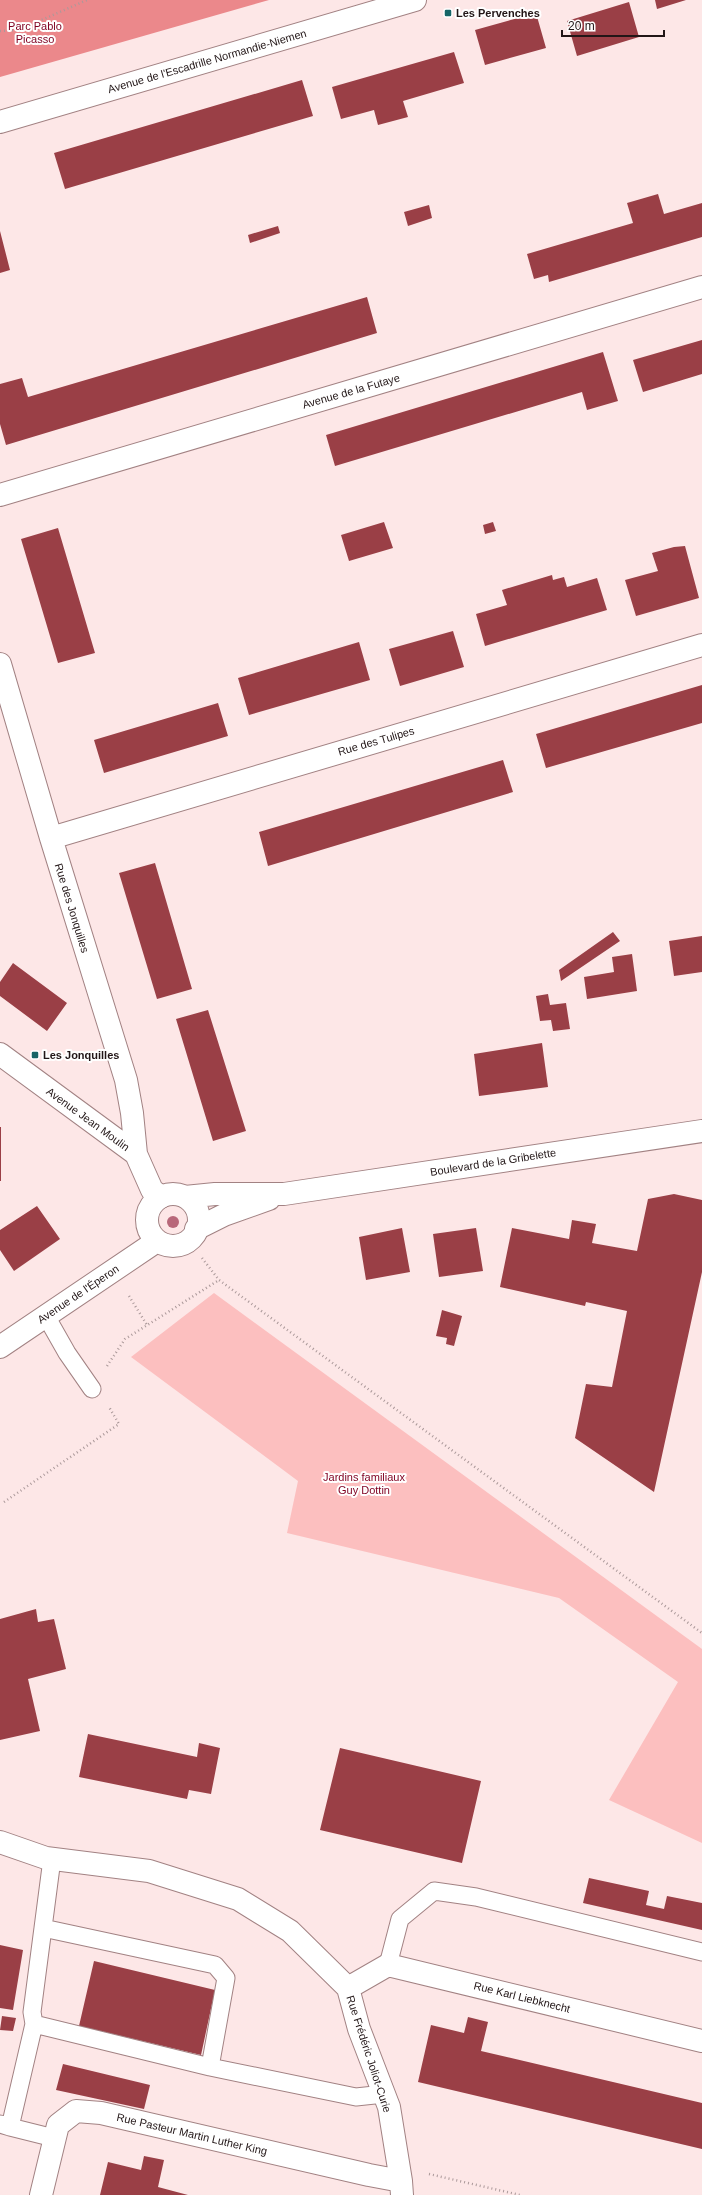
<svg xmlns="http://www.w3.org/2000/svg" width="702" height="2195" viewBox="0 0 702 2195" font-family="Helvetica,sans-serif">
<rect width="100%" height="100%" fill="#fde7e7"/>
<path fill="#fcbfbf" d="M214,1293l488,356v194l-93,-43 69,-118 -119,-84 -272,-65 11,-52 -167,-124z"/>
<path fill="#eb888b" d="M0,0h269l-269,77z"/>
<path fill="#9a3f46" d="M655,0h31l-29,9z
M629,2l10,35 -62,19 -10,-35z
M536,13l10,35 -61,17 -10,-35z
M454,52l10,31 -61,18 5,16 -30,8 -4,-15 -33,9 -9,-32z
M302,80l11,36 -248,73 -11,-36z
M658,194l6,20 38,-11v34l-153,45 -1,-7 -14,4 -7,-25 106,-31 -6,-20z
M429,205l3,13 -24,8 -4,-14z
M278,226l2,7 -30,10 -2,-8z
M0,231l10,39 -10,3z
M367,297l10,36 -371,112 -6,-21v-40l22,-6 6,19z
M702,340v34l-59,18 -10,-32z
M603,352l15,49 -31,9 -5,-18 -247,74 -9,-31z
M384,522l9,26 -44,13 -8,-26z
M493,522l3,9 -11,3 -2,-9z
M58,528l37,125 -37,10 -37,-124z
M685,546l14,52 -63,18 -11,-36 33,-9 -6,-18 22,-6z
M552,575l1,5 11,-3 3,10 30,-9 10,32 -122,36 -9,-32 31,-9 -5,-15z
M453,631l11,36 -64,19 -11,-37z
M359,642l11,38 -121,35 -11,-37z
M702,685v38l-156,45 -10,-34z
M218,703l10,33 -124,37 -10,-33z
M503,760l10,32 -245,74 -9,-34z
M155,863l37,126 -35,10 -38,-126z
M613,932l7,9 -59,40 -2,-11z
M702,936v36l-28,4 -5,-35z
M632,954l5,37 -50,8 -3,-22 30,-5 -2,-15z
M13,963l54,40 -20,28 -47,-35v-14z
M548,994l2,11 16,-2 4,26 -17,2 -2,-11 -11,1 -4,-25z
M208,1010l38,121 -33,10 -37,-122z
M542,1043l6,44 -69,9 -5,-42z
M0,1127h1v54h-1z
M674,1194l28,6v72l-48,220 -79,-54 11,-54 26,3 15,-76 -41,-9 -1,4 -85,-19 12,-59 57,11 3,-19 24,4 -4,19 45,8 11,-52z
M37,1206l23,33 -46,32 -14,-21v-20z
M402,1228l8,44 -44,8 -7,-43z
M476,1228l7,43 -44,6 -6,-43z
M442,1310l20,6 -8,30 -8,-2 1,-6 -11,-2z
M36,1609l2,13 16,-3 12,50 -38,10 12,52 -40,9v-121z
M88,1734l109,23 2,-14 21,5 -9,46 -22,-4 -2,9 -108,-22z
M340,1748l141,33 -19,82 -142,-33z
M589,1878l60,13 -3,14 18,4 3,-13 35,7v27l-119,-27z
M0,1945l23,5 -10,60 -13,-2z
M94,1961l121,29 -14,65 -122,-29z
M2,2016l14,2 -3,13 -13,-1z
M468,2017l20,5 -7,29 221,52v46l-284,-67 13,-57 33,8z
M63,2064l87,21 -6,24 -88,-19z
M144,2156l20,4 -6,27 30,8h-88l8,-33 33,8z"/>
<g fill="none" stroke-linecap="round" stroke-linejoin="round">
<defs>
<path id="lane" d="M46,1316l21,37 25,36
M43,1928l172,37 11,13 -16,89 -176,-43 -2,-12 20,-153
M388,1965l12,-46 34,-28 42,6 226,55
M210,2067l146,30 28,-3
M0,2124l10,3 24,-103
M10,2127l44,11"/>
<path id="street" d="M0,122l415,-122
M0,495l702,-208
M0,664l51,174 75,242 6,33 4,41
M51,838l651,-193
M0,1054l136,100 16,36 9,7
M0,1842l46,16 103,13 89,28 52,32 58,57 11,41 30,78 12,74 1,14
M348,1988l40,-23 314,76
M41,2195l17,-70 18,-14 25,2 268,62 32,6"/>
<path id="secondary" d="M147 1220a26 26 0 1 1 52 0a26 26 0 1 1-52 0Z
M185,1197l30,-3h69l418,-63
M196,1229l28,-14 45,-16
M0,1347l157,-106"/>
</defs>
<use href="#lane" stroke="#a28283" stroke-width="19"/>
<use href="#street" stroke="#a28283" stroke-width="24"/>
<use href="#secondary" stroke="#a28283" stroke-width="24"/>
<path stroke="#ab999a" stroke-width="2.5" stroke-dasharray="1 3" stroke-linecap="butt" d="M0,31l19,-1 68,-30
M202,1258l17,22 483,353
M129,1296l18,29
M107,1366l18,-27 94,-59
M4,1502l115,-78 -10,-17
M429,2174l91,21"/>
<use href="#lane" stroke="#fff" stroke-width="17"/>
<use href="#street" stroke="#fff" stroke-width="22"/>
<use href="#secondary" stroke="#fff" stroke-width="22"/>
</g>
<circle fill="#b8687a" cx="173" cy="1222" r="6"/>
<g fill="#166567" stroke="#fff" stroke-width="1.5">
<rect x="444" y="9" width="8" height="8" rx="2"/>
<rect x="31" y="1051" width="8" height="8" rx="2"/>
</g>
<g text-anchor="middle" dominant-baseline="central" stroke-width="4" stroke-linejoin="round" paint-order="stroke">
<g font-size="11" font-weight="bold" fill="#221617" stroke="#fff" text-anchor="start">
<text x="456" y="13">Les Pervenches</text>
<text x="43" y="1055">Les Jonquilles</text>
</g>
<g font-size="11" fill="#7f0021" stroke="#fff">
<text x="35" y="26">Parc Pablo<tspan x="35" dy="13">Picasso</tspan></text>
<text x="364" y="1477">Jardins familiaux<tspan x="364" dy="13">Guy Dottin</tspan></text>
</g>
<g font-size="11" fill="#221617" stroke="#fff">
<text transform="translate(207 61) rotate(-16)">Avenue de l'Escadrille Normandie-Niemen</text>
<text transform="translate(351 391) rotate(-16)">Avenue de la Futaye</text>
<text transform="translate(376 741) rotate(-16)">Rue des Tulipes</text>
<text transform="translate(72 908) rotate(73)">Rue des Jonquilles</text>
<text transform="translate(88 1119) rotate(36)">Avenue Jean Moulin</text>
<text transform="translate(493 1162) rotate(-9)">Boulevard de la Gribelette</text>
<text transform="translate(78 1294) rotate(-34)">Avenue de l'Éperon</text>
<text transform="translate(522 1997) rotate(14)">Rue Karl Liebknecht</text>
<text transform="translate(369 2054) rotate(72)">Rue Frédéric Joliot-Curie</text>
<text transform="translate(192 2134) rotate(13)">Rue Pasteur Martin Luther King</text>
</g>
</g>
<path d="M562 30v6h102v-6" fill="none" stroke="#221617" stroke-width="2"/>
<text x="568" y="30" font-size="12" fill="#221617" stroke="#ffffff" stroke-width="3" paint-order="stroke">20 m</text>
</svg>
